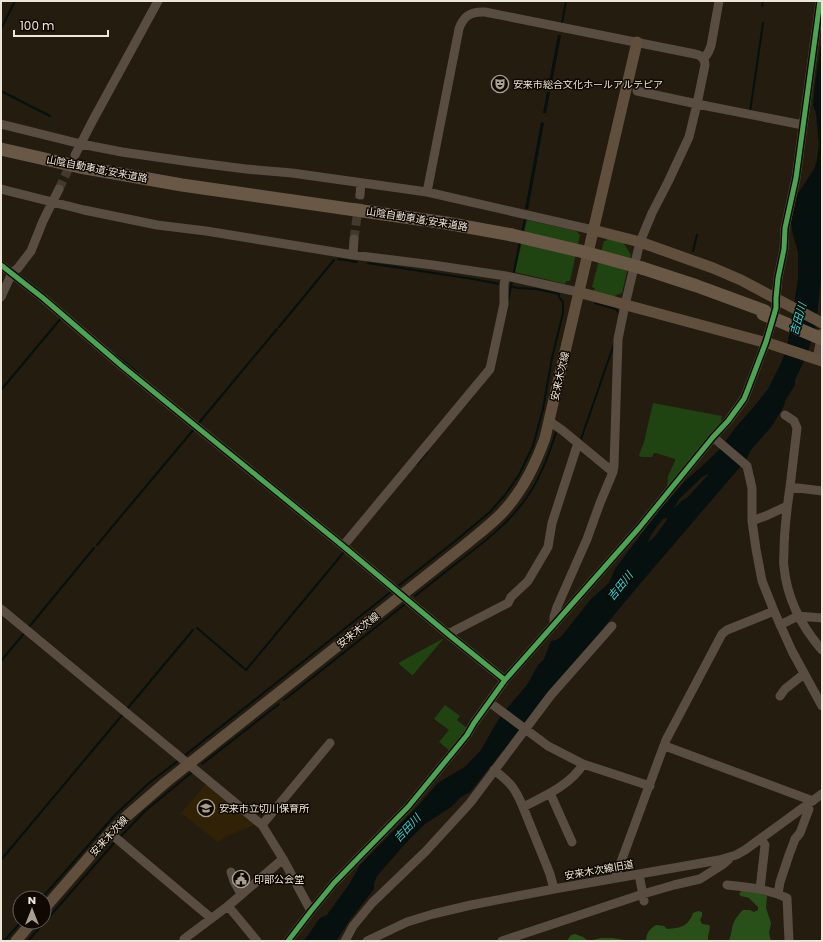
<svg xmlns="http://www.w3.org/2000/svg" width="823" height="942" viewBox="0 0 823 942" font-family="Poppins,'Noto Sans JP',sans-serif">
<rect width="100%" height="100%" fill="#231c0f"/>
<path fill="#312205" d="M207,783l49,41 -29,12 -9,6 -37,-29z"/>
<path fill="#204411" d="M527,220l49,11 4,4 -10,46h-4l-1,3 -50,-12z
M607,239l16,3 8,13 -9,38 -10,4 -19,-5 2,-4 -3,-1 12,-46h2z
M653,403l69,13 -1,6 -53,65 -1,-1 1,-10 7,-15v-2l-19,-6h-2l-2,4h-11l-2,-2 5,-13z
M444,638l-31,37h-1l-13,-11v-1l3,-2z
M445,705l15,11 -3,4 11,9 -18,22 -11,-9 10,-12 -15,-11z"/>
<path fill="#2a501a" d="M742,890h9l16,6 -1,12 5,15 -2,10 2,8h-42c5,-15 1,-18 14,-31h7l4,2 4,-2v-3l-9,-9 -8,-2 -2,-2z
M698,911l4,1v4l-2,4 2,4 7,1 1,2 -2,10v4h-62c0,-8 4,-12 10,-16l8,1 3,3c13,-1 21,-2 26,-16z
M575,934l8,3 4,3h6l8,-2h12l17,3h-63l4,-6z"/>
<path fill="#05100f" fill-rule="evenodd" d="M558,35h3l-9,48 -3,-1z
M822,37v233l-6,55 -9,29 -20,-6 11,-69v-27l-5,-17 -2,-13 6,-27 17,-26 3,-9 2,-15 -3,-32 -3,-7 2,-22z
M547,92h3l-4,21h-3z
M541,122l3,1 -16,86h-3z
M786,351l20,6 -11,23v5l-10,16 -1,5 -12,20 -22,25 -4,9 -107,125 -91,109 -78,98 -9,5 -10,10 -26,17 -21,21 -27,31 -3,7v6l-25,32 -13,20h-33l3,-3 14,-20 7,-3 23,-32 10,-18 55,-56 23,-26 28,-17 15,-16 17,-30 11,-14 18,-21 11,-20 6,-6 7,-18 5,-1 5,-3 30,-38 18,-16 6,-14 44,-58 27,-31 13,-11 20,-19 17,-23 16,-18 16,-20 13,-26zM708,474v1l-21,23 -4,2 -9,8 5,-9 23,-22zM667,518v2c-5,6 -13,20 -19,22 1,-5 11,-19 15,-23z"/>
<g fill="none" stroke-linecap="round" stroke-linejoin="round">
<path stroke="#05100f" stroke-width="2" d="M762,6l1,-5
M562,23l4,-22
M1,29l14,-28
M1,91l49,25
M750,112l13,-89
M522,233l3,-14
M693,251l4,-16
M338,259l19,3
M368,263l105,16 27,5
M514,272l6,-31
M508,301l4,-20
M595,303l21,6 4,5
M279,327l55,-67
M116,355l22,18
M1,390l61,-73
M198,424l79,-95
M580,442l34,-98
M417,464l10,-12
M97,545l97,-116
M397,587l62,-49 31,-26 15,-17 14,-20 14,-29 10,-37 9,-51 11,-45v-11l-4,-5v-3l-23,-5 -19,-1 -6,-2
M415,596c14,-11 29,-23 43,-34 25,-19 51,-39 69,-65 14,-20 22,-42 29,-65
M29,627l65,-79
M197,628l49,42 98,-118
M1,661l24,-29
M284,700l121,-96
M127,709l66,-79
M184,756l208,-165
M202,764l77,-60
M120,837l25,-26 46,-38
M1,860l122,-146
M42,898l73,-83 34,-32 30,-23
M4,941l17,-19
M28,941l86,-98"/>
<path stroke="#413a2d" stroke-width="9" stroke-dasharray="9 4.5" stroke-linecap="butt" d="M59,189l13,-28
M354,239l6,-44"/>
<path stroke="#594c40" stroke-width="9" d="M703,59l5,-6 3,-7 8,-45
M1,124l80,20 41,8 69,10 55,7 46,4 135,19 166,38
M75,155l18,-35 65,-119
M1,189l83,21 73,15 49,6 147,24 80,10 73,11 72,16
M427,192l32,-163c4,-13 12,-18 26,-17l210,42c6,1 10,5 10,11l-8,39 -60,-13
M360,195l1,-12
M353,255l1,-16
M1,265l42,33 79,68 221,180 105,88 57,46
M1,297l11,-24 6,-5 13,-17 12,-30 16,-32
M817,359l5,-26
M785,415l9,6 3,7 -7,59
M549,421l13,9 51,42
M713,437l34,29 5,22v33l4,28 6,32 12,30 18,40 30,55
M822,491l-32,-4c-3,21 -6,43 -6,64 0,5 -1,11 0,16 3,31 18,60 38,83
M752,521l16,-6 19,-9
M343,546l147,-177 14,-65v-20l2,-8
M1,609l261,216 21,34 28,52
M554,625v-8l3,-10 30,-68 13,-36 13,-31 1,-6 4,-127 7,-34 15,-63 12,-29 16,-31 21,-45 8,-33 106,21
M780,625l18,-9 24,2
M448,634l60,-31 3,-6 17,-16 20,-34 4,-24 26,-80
M780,696l5,-7 19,-15
M489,702l59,44 35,18c-11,20 -40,33 -60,43l27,67 4,15
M665,746l148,55
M583,764l67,22
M494,770c17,13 21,18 29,37
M550,793l22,49
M262,825l68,-82
M110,833l101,85
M231,872l3,9 7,13
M639,874l5,27
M615,878l51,-138 56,-106 5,-4 47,-19
M727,885c21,2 41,4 60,13l2,43
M760,889l5,-44 -4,-6
M778,894l2,-12 9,-27 6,-16 5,-6 9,-24 -2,-4
M228,906l29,35
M184,939l44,-33 55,-47
M288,941l23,-30 23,-28 74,-76 59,-72 7,-12 31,-43 134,-152 74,-91 15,-16 16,-22 4,-10 18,-47 10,-34v-10l2,-20 6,-29 1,-21 11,-50 24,-177
M345,941l8,-15 19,-23 54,-52 44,-48 81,-108 61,-69
M367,941l40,-19 26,-8 38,-9 83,-16 165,-29 17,-5 9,-5 77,-56
M502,941l141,-47 31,-9 26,-6 22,-14 7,-6"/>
<path stroke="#614f3d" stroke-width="11" d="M593,230l47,12 73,26 28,12 81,43
M578,292l193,52 51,17
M44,909l66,-76 18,-18 38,-33 299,-237c12,-10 24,-19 35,-30 22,-22 35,-49 45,-77l92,-396
M16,941l16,-19"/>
<path stroke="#6a5847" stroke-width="13" d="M1,149l79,18 102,18 264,38 66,12
M642,268l55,18 68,25"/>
<path stroke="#6a5847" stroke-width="13" d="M512,235l68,16 62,17
M763,314l59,25"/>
<defs>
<path id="cycleway" d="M1,265l42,33 79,68 221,180 105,88 57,46
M288,941l23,-30 23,-28 74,-76 59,-72 7,-12 31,-43 134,-152 74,-91 15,-16 16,-22 4,-10 18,-47 10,-34v-10l2,-20 6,-29 1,-21 11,-50 24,-177"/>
</defs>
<use href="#cycleway" stroke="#0f0902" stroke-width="8"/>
<use href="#cycleway" stroke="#4ca352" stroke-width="5"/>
</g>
<defs>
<symbol id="theatre-ring" viewBox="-11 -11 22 22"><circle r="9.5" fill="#0f0902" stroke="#a79f92" stroke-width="1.5"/><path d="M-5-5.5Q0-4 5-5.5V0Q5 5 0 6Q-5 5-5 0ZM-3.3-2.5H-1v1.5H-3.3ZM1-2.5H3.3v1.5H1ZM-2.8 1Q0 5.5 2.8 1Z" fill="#a79f92"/></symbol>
<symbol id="school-ring" viewBox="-11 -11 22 22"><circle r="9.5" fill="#0f0902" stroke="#a79f92" stroke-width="1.5"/><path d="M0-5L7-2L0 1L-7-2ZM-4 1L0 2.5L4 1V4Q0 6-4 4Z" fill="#a79f92"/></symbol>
<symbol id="civic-ring" viewBox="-11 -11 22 22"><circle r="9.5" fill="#0f0902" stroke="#a79f92" stroke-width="1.5"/><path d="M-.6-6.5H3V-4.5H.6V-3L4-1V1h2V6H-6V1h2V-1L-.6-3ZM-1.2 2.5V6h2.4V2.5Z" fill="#a79f92"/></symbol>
</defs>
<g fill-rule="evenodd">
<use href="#theatre-ring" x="490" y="74" width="20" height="20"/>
<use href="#school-ring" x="196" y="798" width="20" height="20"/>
<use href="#civic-ring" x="231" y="869" width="20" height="20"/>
</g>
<g text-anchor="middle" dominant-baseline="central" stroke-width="3" stroke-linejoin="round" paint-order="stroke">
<g font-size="10" fill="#eee6d8" stroke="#0f0902" text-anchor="start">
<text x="513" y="84">安来市総合文化ホールアルテピア</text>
<text x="219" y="808">安来市立切川保育所</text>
<text x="254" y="879">印部公会堂</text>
</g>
<g font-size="10" fill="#eee6d8" stroke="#0f0902">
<text transform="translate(97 169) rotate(11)">山陰自動車道;安来道路</text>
<text transform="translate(417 219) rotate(9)">山陰自動車道;安来道路</text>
<text transform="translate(560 376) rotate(-77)">安来木次線</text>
<text transform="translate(358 630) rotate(-38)">安来木次線</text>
<text transform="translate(109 836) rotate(-47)">安来木次線</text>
<text transform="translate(599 870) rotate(-10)">安来木次線旧道</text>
</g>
<g font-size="11" font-style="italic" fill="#25dbe5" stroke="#0f0902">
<text transform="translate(798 319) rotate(-74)">吉田川</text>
<text transform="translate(620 586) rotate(-51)">吉田川</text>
<text transform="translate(407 828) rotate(-47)">吉田川</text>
</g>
</g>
<rect width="823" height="942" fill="none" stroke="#eee6d8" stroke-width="4"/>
<g transform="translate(32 910)"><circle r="19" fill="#0f0902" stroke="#686158"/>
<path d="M0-3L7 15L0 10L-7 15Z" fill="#a79f92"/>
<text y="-6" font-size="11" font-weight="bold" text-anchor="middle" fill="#eee6d8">N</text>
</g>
<path d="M14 30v6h94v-6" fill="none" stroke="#eee6d8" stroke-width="2"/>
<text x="20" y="30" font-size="12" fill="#eee6d8" stroke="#0f0902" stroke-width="3" paint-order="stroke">100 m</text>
</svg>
